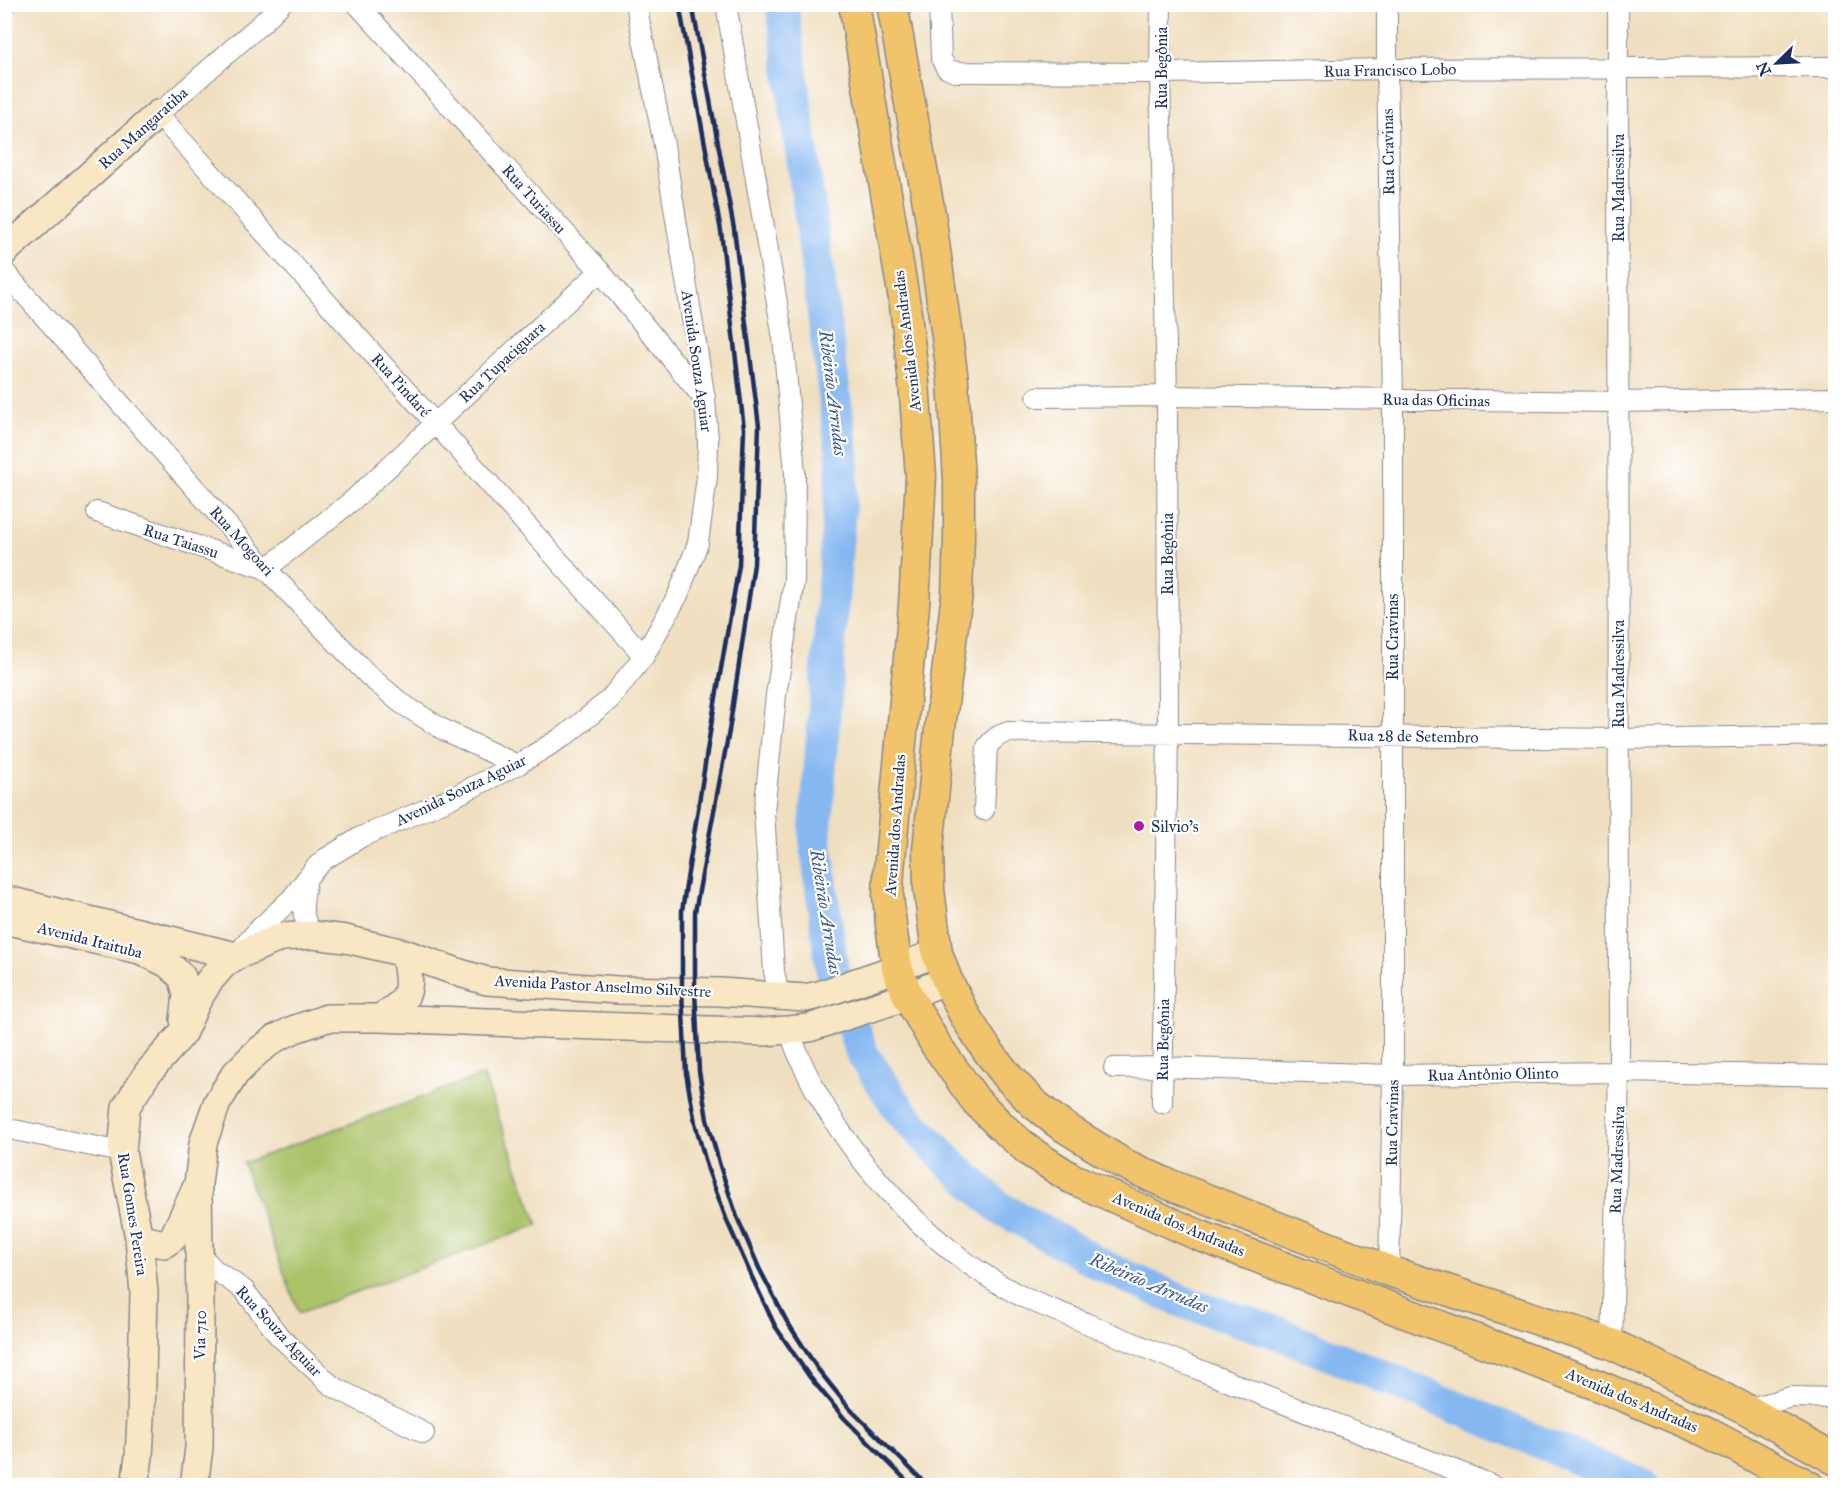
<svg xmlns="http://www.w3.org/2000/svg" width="1840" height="1490" viewBox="0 0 1840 1490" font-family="'IM FELL Great Primer',serif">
<rect width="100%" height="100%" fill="#fff"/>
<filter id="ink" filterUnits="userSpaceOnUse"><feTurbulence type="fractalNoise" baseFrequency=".0167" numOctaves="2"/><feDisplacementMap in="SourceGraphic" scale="12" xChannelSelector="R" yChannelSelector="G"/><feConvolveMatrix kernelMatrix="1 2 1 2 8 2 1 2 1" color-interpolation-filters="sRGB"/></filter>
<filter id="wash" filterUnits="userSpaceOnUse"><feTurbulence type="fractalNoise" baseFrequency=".008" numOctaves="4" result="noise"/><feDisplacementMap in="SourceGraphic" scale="24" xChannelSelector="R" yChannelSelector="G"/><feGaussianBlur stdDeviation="1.35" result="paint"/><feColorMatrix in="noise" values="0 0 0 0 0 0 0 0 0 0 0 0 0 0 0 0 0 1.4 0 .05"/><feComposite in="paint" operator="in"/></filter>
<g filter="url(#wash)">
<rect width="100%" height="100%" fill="#f0dfbf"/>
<path fill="#aac267" stroke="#627862" stroke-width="1.5" d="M483,1075l55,150 -239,88 -56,-150z"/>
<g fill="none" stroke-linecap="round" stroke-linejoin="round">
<path stroke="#85b7f1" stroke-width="33" d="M782,4l61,455 -28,377 17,133 30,84 39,59 44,46 55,50 105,59 81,36 93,30 365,153"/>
</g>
</g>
<g filter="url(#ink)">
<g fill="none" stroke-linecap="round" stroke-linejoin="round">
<defs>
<path id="street" d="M281,4l-19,19 -104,91 486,542
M357,4l243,267 104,128
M726,4l57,334 12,135 -1,108 -18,114 -12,117 10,159 5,26
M939,4l2,54 5,10 9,4 205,1 227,-4 449,-2
M1161,4l-1,69 7,323 1,337 -6,370
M1387,4v65l6,330v676l-4,196
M4,5l1,-1
M4,271l262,298 103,107 32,27 41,26 75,36
M1037,397l130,-1 451,6 218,-4
M97,512l169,57 87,-69 247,-229
M984,810l3,-63c6,-8 11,-12 21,-15l610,7 218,-4
M306,883c-4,23 -6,32 7,52
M238,953l20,-23 34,-32 22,-29 11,-10 36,-22 82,-35 74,-37 49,-30 44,-36 34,-43 34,-61 20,-52 9,-66 1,-36 -3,-42 -41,-254 -28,-141
M789,1030c35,105 135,218 234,267 21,10 42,17 63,26 42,18 84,35 126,52 94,38 189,74 283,111
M1114,1068l48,-1 231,8 226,-3 217,4
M4,1128l118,24
M199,1254l16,16 29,20 35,46 53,50 92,47
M1612,1344l7,-272 -1,-1068
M1746,1409l45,-12 45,1"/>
<path id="secondary" d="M4,252l154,-138
M4,899l232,57
M4,920l136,30 28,14 14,13 5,17 -3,26
M379,1018c34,-18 33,-31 25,-65
M139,1238l25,6 9,-6 25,-54 5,-41 14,-40 18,-29 22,-22 19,-14 19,-9 32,-11h52l385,14 45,-4 99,-32 39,-16
M135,1486l4,-30 2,-37 3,-126 -5,-55 -17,-86 4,-45 21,-33 35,-40 15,-33 12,-20 15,-17 12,-8 46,-19 31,-2 33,4 58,14 59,21 24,7 131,9 102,2 85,6 14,-3 78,-27 40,-15
M194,1486l5,-38 1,-146 -2,-112"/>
<path id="primary" d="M854,4l51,301 9,78 7,93 -7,129 -25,265 -1,26 3,29 6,43 11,28 28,49 40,56 26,26 27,24 42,27 127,57 399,150 111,47 101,54
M892,4l38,210 23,166 6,101v57l-2,56 -17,134 -12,122 1,39 8,64 10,27 18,36 22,34 22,28 24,25 25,20 64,40 41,19 226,89 223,73 134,65 90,51"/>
</defs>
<use href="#street" stroke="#86878e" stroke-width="22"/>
<use href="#secondary" stroke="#86878e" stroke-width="30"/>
<use href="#primary" stroke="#86878e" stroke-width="33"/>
<path stroke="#86878e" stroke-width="3" stroke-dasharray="4.5 4.5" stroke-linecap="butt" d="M1833,1093v63l3,3"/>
<use href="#street" stroke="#fff" stroke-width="20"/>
<use href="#secondary" stroke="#f9e7c3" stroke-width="27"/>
<use href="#primary" stroke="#f1c36a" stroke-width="30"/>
<path stroke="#1b2f5e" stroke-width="4.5" d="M679,4l42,227 23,198 -5,136 -28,161 -29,185v81l4,81 9,50 13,47 19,51 23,52 25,53 34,50 35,42 68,68
M692,4l42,225 25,197 -5,138 -25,167 -34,181v79l4,80 8,48 13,47 17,51 22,51 27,52 31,48 33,41 78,77"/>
</g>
</g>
<circle fill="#b5179e" stroke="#fff" stroke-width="2" cx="1139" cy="826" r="6"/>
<g text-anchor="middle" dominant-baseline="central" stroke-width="4.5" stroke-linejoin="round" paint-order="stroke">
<g font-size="16" fill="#1b2f5e" stroke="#fff">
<text transform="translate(1161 68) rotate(-90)">Rua Begônia</text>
<text transform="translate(1390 70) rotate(-1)">Rua Francisco Lobo</text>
<text transform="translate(143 128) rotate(-42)">Rua Mangaratiba</text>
<text transform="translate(1388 152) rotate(-91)">Rua Cravinas</text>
<text transform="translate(1618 188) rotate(-90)">Rua Madressilva</text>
<text transform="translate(534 199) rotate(48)">Rua Turiassu</text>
<text transform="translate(907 341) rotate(-97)">Avenida dos Andradas</text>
<text transform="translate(697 361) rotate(82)">Avenida Souza Aguiar</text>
<text transform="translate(502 362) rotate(-43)">Rua Tupaciguara</text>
<text transform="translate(401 385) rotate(48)">Rua Pindaré</text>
<text transform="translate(1436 400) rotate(1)">Rua das Oficinas</text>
<text transform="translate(181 541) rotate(18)">Rua Taiassu</text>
<text transform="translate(242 541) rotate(48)">Rua Mogoari</text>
<text transform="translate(1167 554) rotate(-90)">Rua Begônia</text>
<text transform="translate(1392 637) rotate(-90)">Rua Cravinas</text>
<text transform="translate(1618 674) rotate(-90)">Rua Madressilva</text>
<text transform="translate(1413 736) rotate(1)">Rua 28 de Setembro</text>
<text transform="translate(461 790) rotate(-26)">Avenida Souza Aguiar</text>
<text transform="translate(895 825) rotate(-86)">Avenida dos Andradas</text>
<text transform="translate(90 940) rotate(14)">Avenida Itaituba</text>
<text transform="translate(603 986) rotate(3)">Avenida Pastor Anselmo Silvestre</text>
<text transform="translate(1163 1040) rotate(-89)">Rua Begônia</text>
<text transform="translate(1493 1074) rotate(-1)">Rua Antônio Olinto</text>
<text transform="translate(1392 1123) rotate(-89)">Rua Cravinas</text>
<text transform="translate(1617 1160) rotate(-88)">Rua Madressilva</text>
<text transform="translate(133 1214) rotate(81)">Rua Gomes Pereira</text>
<text transform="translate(1179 1224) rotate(23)">Avenida dos Andradas</text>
<text transform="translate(279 1331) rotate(47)">Rua Souza Aguiar</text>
<text transform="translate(200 1335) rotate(-89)">Via 710</text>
<text transform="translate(1632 1400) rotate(23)">Avenida dos Andradas</text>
</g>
<g font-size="16" fill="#1b2f5e" stroke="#fff" text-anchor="start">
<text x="1151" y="826">Silvio's</text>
</g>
<g font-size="18" font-style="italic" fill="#3b588a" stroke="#fff">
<text transform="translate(833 393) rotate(83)">Ribeirão Arrudas</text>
<text transform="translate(826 912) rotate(81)">Ribeirão Arrudas</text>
<text transform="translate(1149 1283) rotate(23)">Ribeirão Arrudas</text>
</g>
</g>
<rect width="1840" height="1490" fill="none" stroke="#fff" stroke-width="24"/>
<g transform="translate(1777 63) rotate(246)" stroke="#ffffff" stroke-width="4.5" paint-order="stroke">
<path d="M0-4.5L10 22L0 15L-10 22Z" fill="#1b2f5e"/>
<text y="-9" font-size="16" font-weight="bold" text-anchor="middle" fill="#1b2f5e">N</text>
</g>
</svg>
